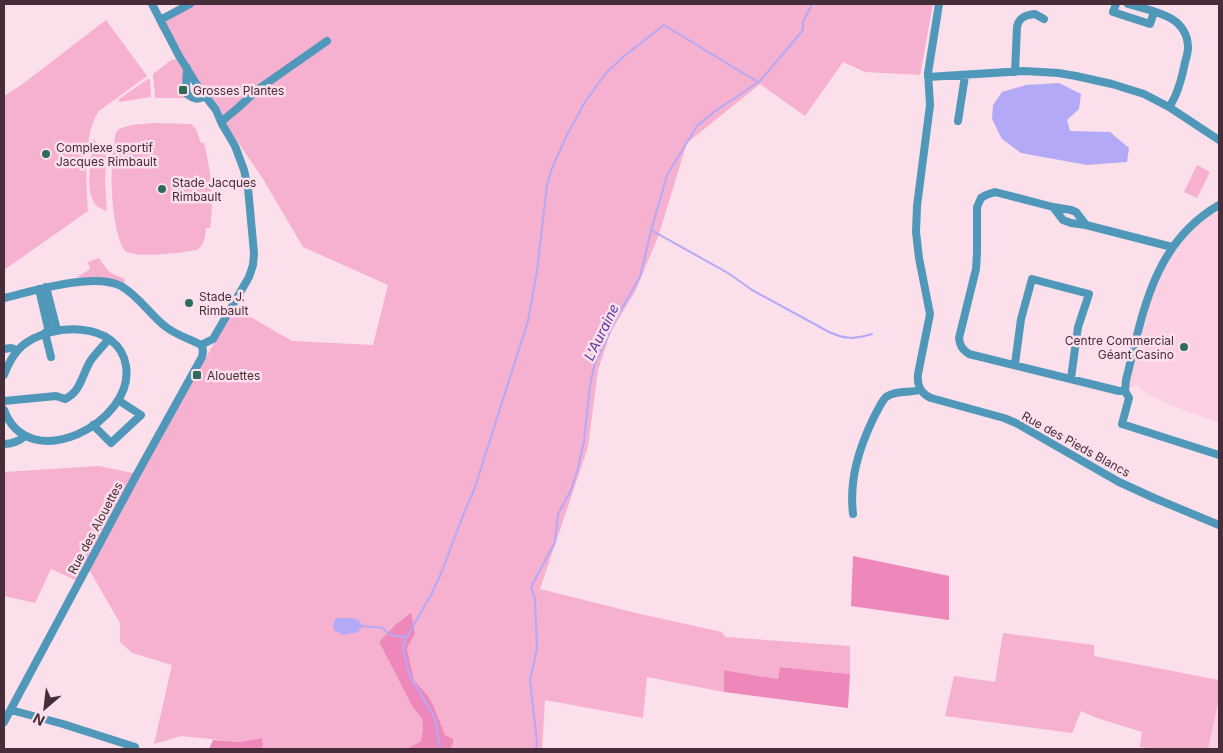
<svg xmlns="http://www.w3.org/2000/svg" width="1223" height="753" viewBox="0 0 1223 753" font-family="Inter,sans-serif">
<rect width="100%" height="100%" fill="#fbdfeb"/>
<path fill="#fdcfe3" d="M1219,205v218l-54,-20 -14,-7 -15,-12 -11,7 18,-78 29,-66z
M1219,699v50h-11z"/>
<path fill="#f6b0d0" d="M193,4h740l-13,71 -55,-3 -22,-10 -38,54 -45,-32 -73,59 -29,94 -23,55 -24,39 -13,39 -10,77 -48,142 100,25 82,18 3,5 125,9v28l-70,-7 -2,12 -53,-9 -1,22 -77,-15 -4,41 -98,-18 -3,49h-92l3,-6 -8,-8 -16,-38 -15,-17 -7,-32 8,-14 -5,-22 -16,14 -15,16 33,64 10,13 1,8 -2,14 -14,8h-146l2,-4 -2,-7 -21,4 -59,-6 -27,8 18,-79 -40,-12 -12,-11v-19l-32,-55 -8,14 -29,-13 -16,34 -31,-7v-124l95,-6 38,8 98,-166 57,33 81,4 15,-60 -85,-38 -40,-68 -40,-59 -1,-8 -65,-87z
M106,20l41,56 -48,35c-16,22 -13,73 -11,100l-84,59v-174l16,-10z
M176,59l7,10v13l-2,1 1,8 2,1v4l2,2h-30l-1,-1 -2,-23 18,-14z
M148,79l2,1 1,17 -31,5 -1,-1v-2z
M154,123l37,1 5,5 5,14h3c7,28 10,56 6,85h-4c-1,9 -1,17 -9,22 -20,3 -52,8 -71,2 -5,-6 -7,-14 -9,-21 -6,-28 -7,-56 -3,-85 1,-4 0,-11 3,-15 6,-7 29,-7 37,-8z
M94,138l4,11 8,6 -1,28 2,28c-7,-2 -13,-6 -15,-13 -6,-12 0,-46 2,-60z
M1197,165l13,7 -13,26 -13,-6z
M99,258c8,12 11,17 25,20l1,3 -1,2 -49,-4 15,-10 -2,-7z
M1003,633l91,12v11l125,24v19l-11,50h-53l-15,-2 2,-15 -45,-14 -16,-7 -9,22 -127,-17 9,-40 41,6z"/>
<path fill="#ee88ba" d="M853,556l96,20v44l-98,-14z
M411,612l4,22 -8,14 7,32 15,17 5,10 11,28 8,4v4l-3,6h-43l14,-8 2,-14 -1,-8 -10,-13 -33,-64 15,-16z
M780,667l70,7 -2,34 -124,-16v-22l54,9z
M262,738l1,7 -2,4h-52l4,-9 27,2z"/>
<path fill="#b4a9f6" d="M1059,83l22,11 -2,15 -12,11 3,11 40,1 19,16 -2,14 -40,3 -66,-12 -19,-14 -10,-20 1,-14 9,-13 24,-7z
M336,618h15l7,2 5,6 -5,6 -15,3 -9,-5 -1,-5z"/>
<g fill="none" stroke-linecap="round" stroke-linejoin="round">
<path stroke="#b4a9f6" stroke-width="2" d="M651,230l77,43 24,17 77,42c18,8 25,7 43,2
M363,626l20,2 7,7 15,2
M441,749l-2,-6 -4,-25 -25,-42 -7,-26 1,-8 28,-49 10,-22 18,-48 15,-36 53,-166 9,-50 10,-86 5,-17 15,-33 18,-33 21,-29 17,-16 41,-32 92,56
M536,749l1,-7 -7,-62 7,-31 -2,-50 -4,-12 24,-45 3,-28 13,-24 7,-22 6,-27 6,-56 5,-22 23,-48 22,-38 11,-46 16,-56 30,-49 17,-14 46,-31 43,-51v-8l9,-18"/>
<path stroke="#4f98b9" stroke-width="8" d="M152,4l27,52 20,32 17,22 6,14 13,22 9,24 4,18 6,65 -1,12 -4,12 -36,62 -12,6
M939,4l-11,69 2,32 -13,101 -1,26 3,26 11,56 -12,60c-1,11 2,19 13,24l73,20 12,5 103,59 35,16 65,27
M1116,4l-3,8 37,12 4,-12
M1128,4c24,7 60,11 60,44 0,6 -3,13 -4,19 -3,14 -7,29 -15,40
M160,20l30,-16
M187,68l-1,19 1,7c6,5 12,7 18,1
M1015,72l2,-45c2,-10 9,-12 18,-13l9,5
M928,77l96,-6 34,2 18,3 36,8 32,10 25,13 50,33
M958,121l7,-45
M221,122l18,-15 18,-17 70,-49
M1053,207l10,13 8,3 15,2 86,22
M1086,225l-10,-13 -5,-2 -18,-3 -58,-15 -9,3 -5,3 -4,9v46l-1,16 -17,69c1,8 3,11 10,16l150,37h6
M46,287l11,43
M39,289l10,43
M4,298c29,-7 89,-26 117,-12 18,10 29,29 45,41 10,8 24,12 35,18
M45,333l6,24
M4,349l7,-1 7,2
M1015,364l6,-45 11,-40 57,15 -11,33 -7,51
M4,375c4,-11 9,-21 18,-29 28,-24 97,-26 104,20 9,56 -97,111 -122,44
M1125,391l1,-11c17,-67 27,-137 93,-175
M1125,391l4,7 -7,26 97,31
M4,401l52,-5 9,3c16,-7 17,-25 26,-39 5,-7 12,-14 18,-21
M93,425l18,18 30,-28 -23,-15
M4,444c7,0 16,-3 21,-8
M853,514c-4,-35 6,-66 21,-97 4,-7 7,-15 12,-20 9,-7 24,-4 34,-7
M11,710l52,14 72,23v2
M4,722l133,-248 65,-117c1,-5 2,-8 -1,-12"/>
</g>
<g fill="#2d6c58" stroke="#fbdfeb" stroke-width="2">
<rect x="178" y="85" width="10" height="10" rx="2.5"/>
<circle cx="46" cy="154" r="5"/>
<circle cx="162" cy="189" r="5"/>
<circle cx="189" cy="303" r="5"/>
<circle cx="1184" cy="347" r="5"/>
<rect x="192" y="370" width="10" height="10" rx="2.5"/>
</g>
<g text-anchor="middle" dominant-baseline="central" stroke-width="5" stroke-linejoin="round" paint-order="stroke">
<g font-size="12" fill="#472c39" stroke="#fbdfeb" text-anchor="start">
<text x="193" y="90">Grosses Plantes</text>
<text x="56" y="147">Complexe sportif<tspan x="56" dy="14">Jacques Rimbault</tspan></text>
<text x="172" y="182">Stade Jacques<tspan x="172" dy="14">Rimbault</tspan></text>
<text x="199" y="296">Stade J.<tspan x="199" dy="14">Rimbault</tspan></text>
<text x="1174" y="340" text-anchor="end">Centre Commercial<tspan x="1174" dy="14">Géant Casino</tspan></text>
<text x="207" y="375">Alouettes</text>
</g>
<g font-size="12" fill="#472c39" stroke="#fbdfeb">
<text transform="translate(1076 444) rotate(29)">Rue des Pieds Blancs</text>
<text transform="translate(95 528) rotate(-62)">Rue des Alouettes</text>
</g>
<g font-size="14" font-style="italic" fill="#593daa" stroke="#fbdfeb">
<text transform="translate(601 332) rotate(-64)">L'Auraine</text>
</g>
</g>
<rect width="1223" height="753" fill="none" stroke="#472c39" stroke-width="10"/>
<g transform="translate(45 708) rotate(208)" stroke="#fbdfeb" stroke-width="4" paint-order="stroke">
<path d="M0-4L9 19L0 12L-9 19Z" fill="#472c39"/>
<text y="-8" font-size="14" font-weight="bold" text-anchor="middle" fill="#472c39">N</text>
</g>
</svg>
